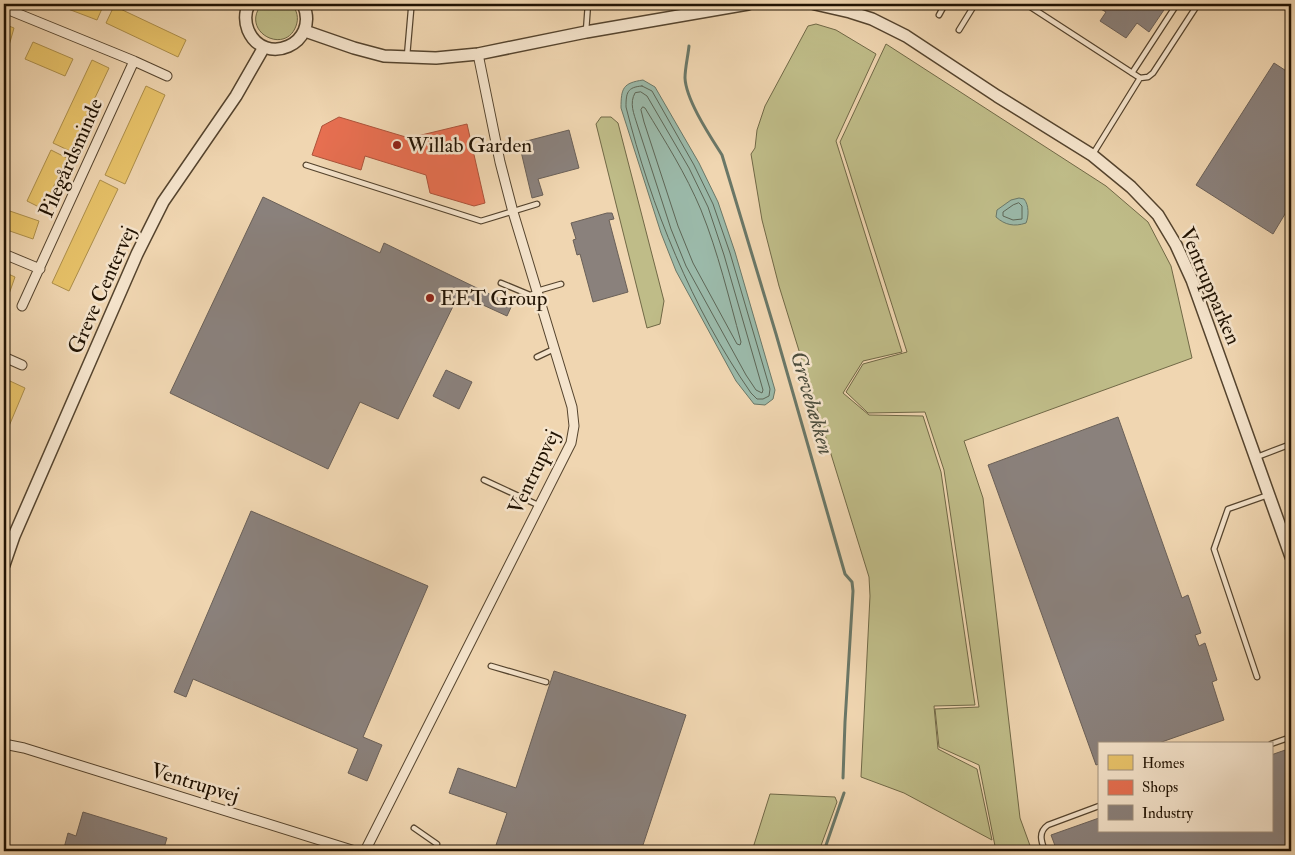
<svg xmlns="http://www.w3.org/2000/svg" width="1295" height="855" viewBox="0 0 1295 855" font-family="'IM FELL Double Pica',serif">
<rect width="100%" height="100%" fill="#f0d6b1"/>
<filter id="stains"><feTurbulence type="fractalNoise" baseFrequency=".004" numOctaves="4"/><feColorMatrix values="0 0 0 0 .2 0 0 0 0 .09 0 0 0 0 .02 0 0 0 .5 -.17"/></filter>
<radialGradient id="worn" r=".72"><stop offset=".6" stop-color="#630" stop-opacity="0"/><stop offset="1" stop-color="#630" stop-opacity=".3"/></radialGradient>
<path fill="#bfbc88" stroke="#706846" d="M262,4h30c5,7 7,14 4,22 -11,30 -57,5 -34,-22z
M816,24l20,6 40,24 -40,87 66,211 -39,9 -20,32 26,22 54,1 18,56 34,233 -41,1 4,43 39,20 15,71 -88,-47 -43,-16 9,-181 -1,-19 -90,-291 -17,-66 -11,-66 4,-6 2,-18 8,-24 43,-80z
M886,44l220,142 42,36 23,44 21,92 -228,83 19,57 37,320 12,33h-36l-17,-86 -40,-18 -4,-38 44,-2 -35,-237 -19,-58 -57,1 -22,-21 17,-28 44,-12 -67,-210z
M601,117h10l7,6 46,178 -4,23 -13,4 -51,-204z
M770,794l65,3 2,5 -18,49h-67z"/>
<path fill="#9bb9a9" stroke="#6a7767" d="M643,80l12,7 44,76 19,39 17,50 40,138 -2,9 -8,6 -11,-1 -18,-23 -60,-110 -15,-38 -40,-125c0,-20 2,-25 22,-28z
M1019,198l5,1c5,6 5,17 2,24 -12,4 -21,2 -30,-6l1,-7 14,-10z"/>
<path fill="#e9c46a" stroke="#ad8f4b" d="M55,4h49l-7,16z
M114,6l72,34 -8,17 -72,-34z
M4,24l10,4 -10,35z
M33,42l40,17 -8,17 -40,-17z
M92,60l17,8 -39,83 -17,-8z
M146,86l19,9 -40,89 -20,-9z
M51,150l16,8 -24,51 -16,-8z
M100,180l18,9 -49,102 -17,-8z
M4,209l35,12 -6,18 -29,-10z
M4,272l11,5 -6,17 -5,-2z
M10,381l15,7 -21,50v-42z"/>
<path fill="#e76f51" stroke="#ac533a" d="M469,4h29l-23,5 -1,-4 -4,1z
M339,117l70,21 58,-14 18,79 -11,3 -44,-13 -4,-18 -61,-19 -4,14 -49,-15 10,-29z"/>
<path fill="#8a817c" stroke="#6a6058" d="M1092,4h76l-19,28 -12,-9 -11,15 -26,-17 6,-9z
M1274,63l17,11v130l-18,30 -77,-49z
M569,130l10,38 -41,11 5,16 -11,3 -13,-55z
M263,197l117,56 4,-10 128,62 -5,11 -48,-22 -61,125 -38,-17 -32,67 -158,-76z
M607,213h5l2,6 -5,1 19,72 -35,10 -13,-48 -3,1 -4,-15 3,-1 -5,-16z
M446,370l26,12 -13,27 -26,-13z
M1118,417l64,181 6,-3 13,38 -6,2 4,11 6,-3 12,37 -5,2 12,38 -68,24h-57v20l-3,1 -108,-300z
M251,511l177,75 -65,151 19,8 -15,36 -19,-8 10,-24 -165,-70 -7,18 -12,-5z
M554,671l132,44 -45,136h-147l13,-38 -58,-20 9,-25 58,20z
M1291,748v103h-234l-6,-16 48,-17v13h172v-76z
M83,812l84,26 -4,13h-90l-9,-3 4,-15 8,3z"/>
<g fill="none" stroke-linecap="round" stroke-linejoin="round">
<path stroke="#5e6656" stroke-width="1" d="M642,86l10,5 42,74 19,39 17,49 40,136 -1,7 -6,3h-6l-6,-6c-59,-85 -100,-186 -125,-286 0,-14 1,-20 16,-21z
M641,92l6,4 42,72 19,39 16,48 39,135 -1,3 -6,-3 -10,-15 -60,-109 -15,-37 -34,-105c-3,-10 -8,-21 -2,-31z
M643,107l2,1c20,33 41,66 56,102 17,42 28,88 40,132l-1,3 -3,-1 -44,-81 -15,-37 -34,-104 -3,-12z
M1019,203l3,3v13l-9,1 -10,-4v-4l10,-7z"/>
<path stroke="#6a7767" stroke-width="3" d="M689,46c-1,10 -4,22 -4,32 1,22 25,58 37,77l54,179 69,240 7,8 1,9 -8,131 -2,56
M824,851l20,-58"/>
<defs>
<path id="service" d="M1026,4l114,74 -47,76
M939,15l6,-11
M959,30l16,-26
M586,31l2,-27
M407,56l4,-46 -2,-6
M1132,73l45,-69
M1140,78l8,-1 5,-4 45,-69
M306,165l175,56 56,-17
M501,283l29,12 7,-2
M537,291l24,-7
M537,357l17,-8
M1257,457l34,-13
M484,480l54,25
M491,666l55,16
M1257,677l-43,-128 14,-40 40,-14
M1271,744l20,-7
M414,828l23,16 -2,7
M1045,851c-4,-10 -7,-19 3,-26l51,-19"/>
<path id="minor" d="M4,8l130,53 -112,245
M134,61l33,15
M4,254l36,15
M4,357l18,8
M4,744l20,4 331,103
M365,851l206,-408 3,-17 -2,-19 -59,-195 -13,-50 -22,-108"/>
<path id="tertiary" d="M249,4c-4,8 -4,18 -1,26 16,38 73,14 55,-26
M815,4l35,8 22,7 34,17 91,60 95,59 39,32 27,28 18,30 16,35 99,277
M305,31l49,17 30,8 52,2 42,-4 108,-22 162,-28
M4,565l10,-29 123,-282 26,-52 73,-106 28,-49"/>
</defs>
<use href="#service" stroke="#55442e" stroke-width="7"/>
<use href="#minor" stroke="#55442e" stroke-width="11"/>
<use href="#tertiary" stroke="#55442e" stroke-width="14"/>
<use href="#service" stroke="#f5e4cc" stroke-width="4.5"/>
<use href="#minor" stroke="#f5e4cc" stroke-width="9"/>
<use href="#tertiary" stroke="#f5e4cc" stroke-width="11"/>
<defs>
<path id="rail" d="M1283,4l8,6"/>
</defs>
<use href="#rail" stroke="#211303" stroke-width="5"/>
<use href="#rail" stroke="#f5e4cc" stroke-width="3" stroke-dasharray="9" stroke-linecap="butt"/>
</g>
<g fill="#8f2418" stroke="#f5e4cc" stroke-width="2">
<circle cx="397" cy="145" r="5"/>
<circle cx="430" cy="298" r="5"/>
</g>
<g text-anchor="middle" dominant-baseline="central" stroke-width="5" stroke-linejoin="round" paint-order="stroke">
<g font-size="21" fill="#211303" stroke="#f5e4cc" text-anchor="start">
<text x="407" y="145">Willab Garden</text>
<text x="440" y="298">EET Group</text>
</g>
<g font-size="21" fill="#211303" stroke="#f5e4cc">
<text transform="translate(71 158) rotate(-66)">Pilegårdsminde</text>
<text transform="translate(1210 286) rotate(67)">Ventrupparken</text>
<text transform="translate(102 290) rotate(-66)">Greve Centervej</text>
<text transform="translate(534 472) rotate(-64)">Ventrupvej</text>
<text transform="translate(195 783) rotate(17)">Ventrupvej</text>
</g>
<g font-size="22" font-style="italic" fill="#4c4d3d" stroke="#f5e4cc">
<text transform="translate(812 403) rotate(74)">Grevebækken</text>
</g>
</g>
<rect width="1295" height="855" fill="none" stroke="#f0d6b1" stroke-width="20"/>
<rect x="5" y="5" width="1285" height="845" fill="none" stroke="#211303" stroke-width="2.5"/>
<rect x="10" y="10" width="1275" height="835" fill="none" stroke="#211303"/>
<rect x="1098" y="742" width="175" height="90" fill="#f5e4cc" stroke="#a0907c"/>
<rect x="1108" y="755" width="25" height="15" fill="#e9c46a" stroke="#a0907c"/>
<text x="1142" y="768" font-size="15" fill="#211303">Homes</text>
<rect x="1108" y="780" width="25" height="15" fill="#e76f51" stroke="#a0907c"/>
<text x="1142" y="792" font-size="15" fill="#211303">Shops</text>
<rect x="1108" y="805" width="25" height="15" fill="#8a817c" stroke="#a0907c"/>
<text x="1142" y="818" font-size="15" fill="#211303">Industry</text>
<rect width="100%" height="100%" filter="url(#stains)"/>
<rect width="100%" height="100%" fill="url(#worn)"/>
</svg>
